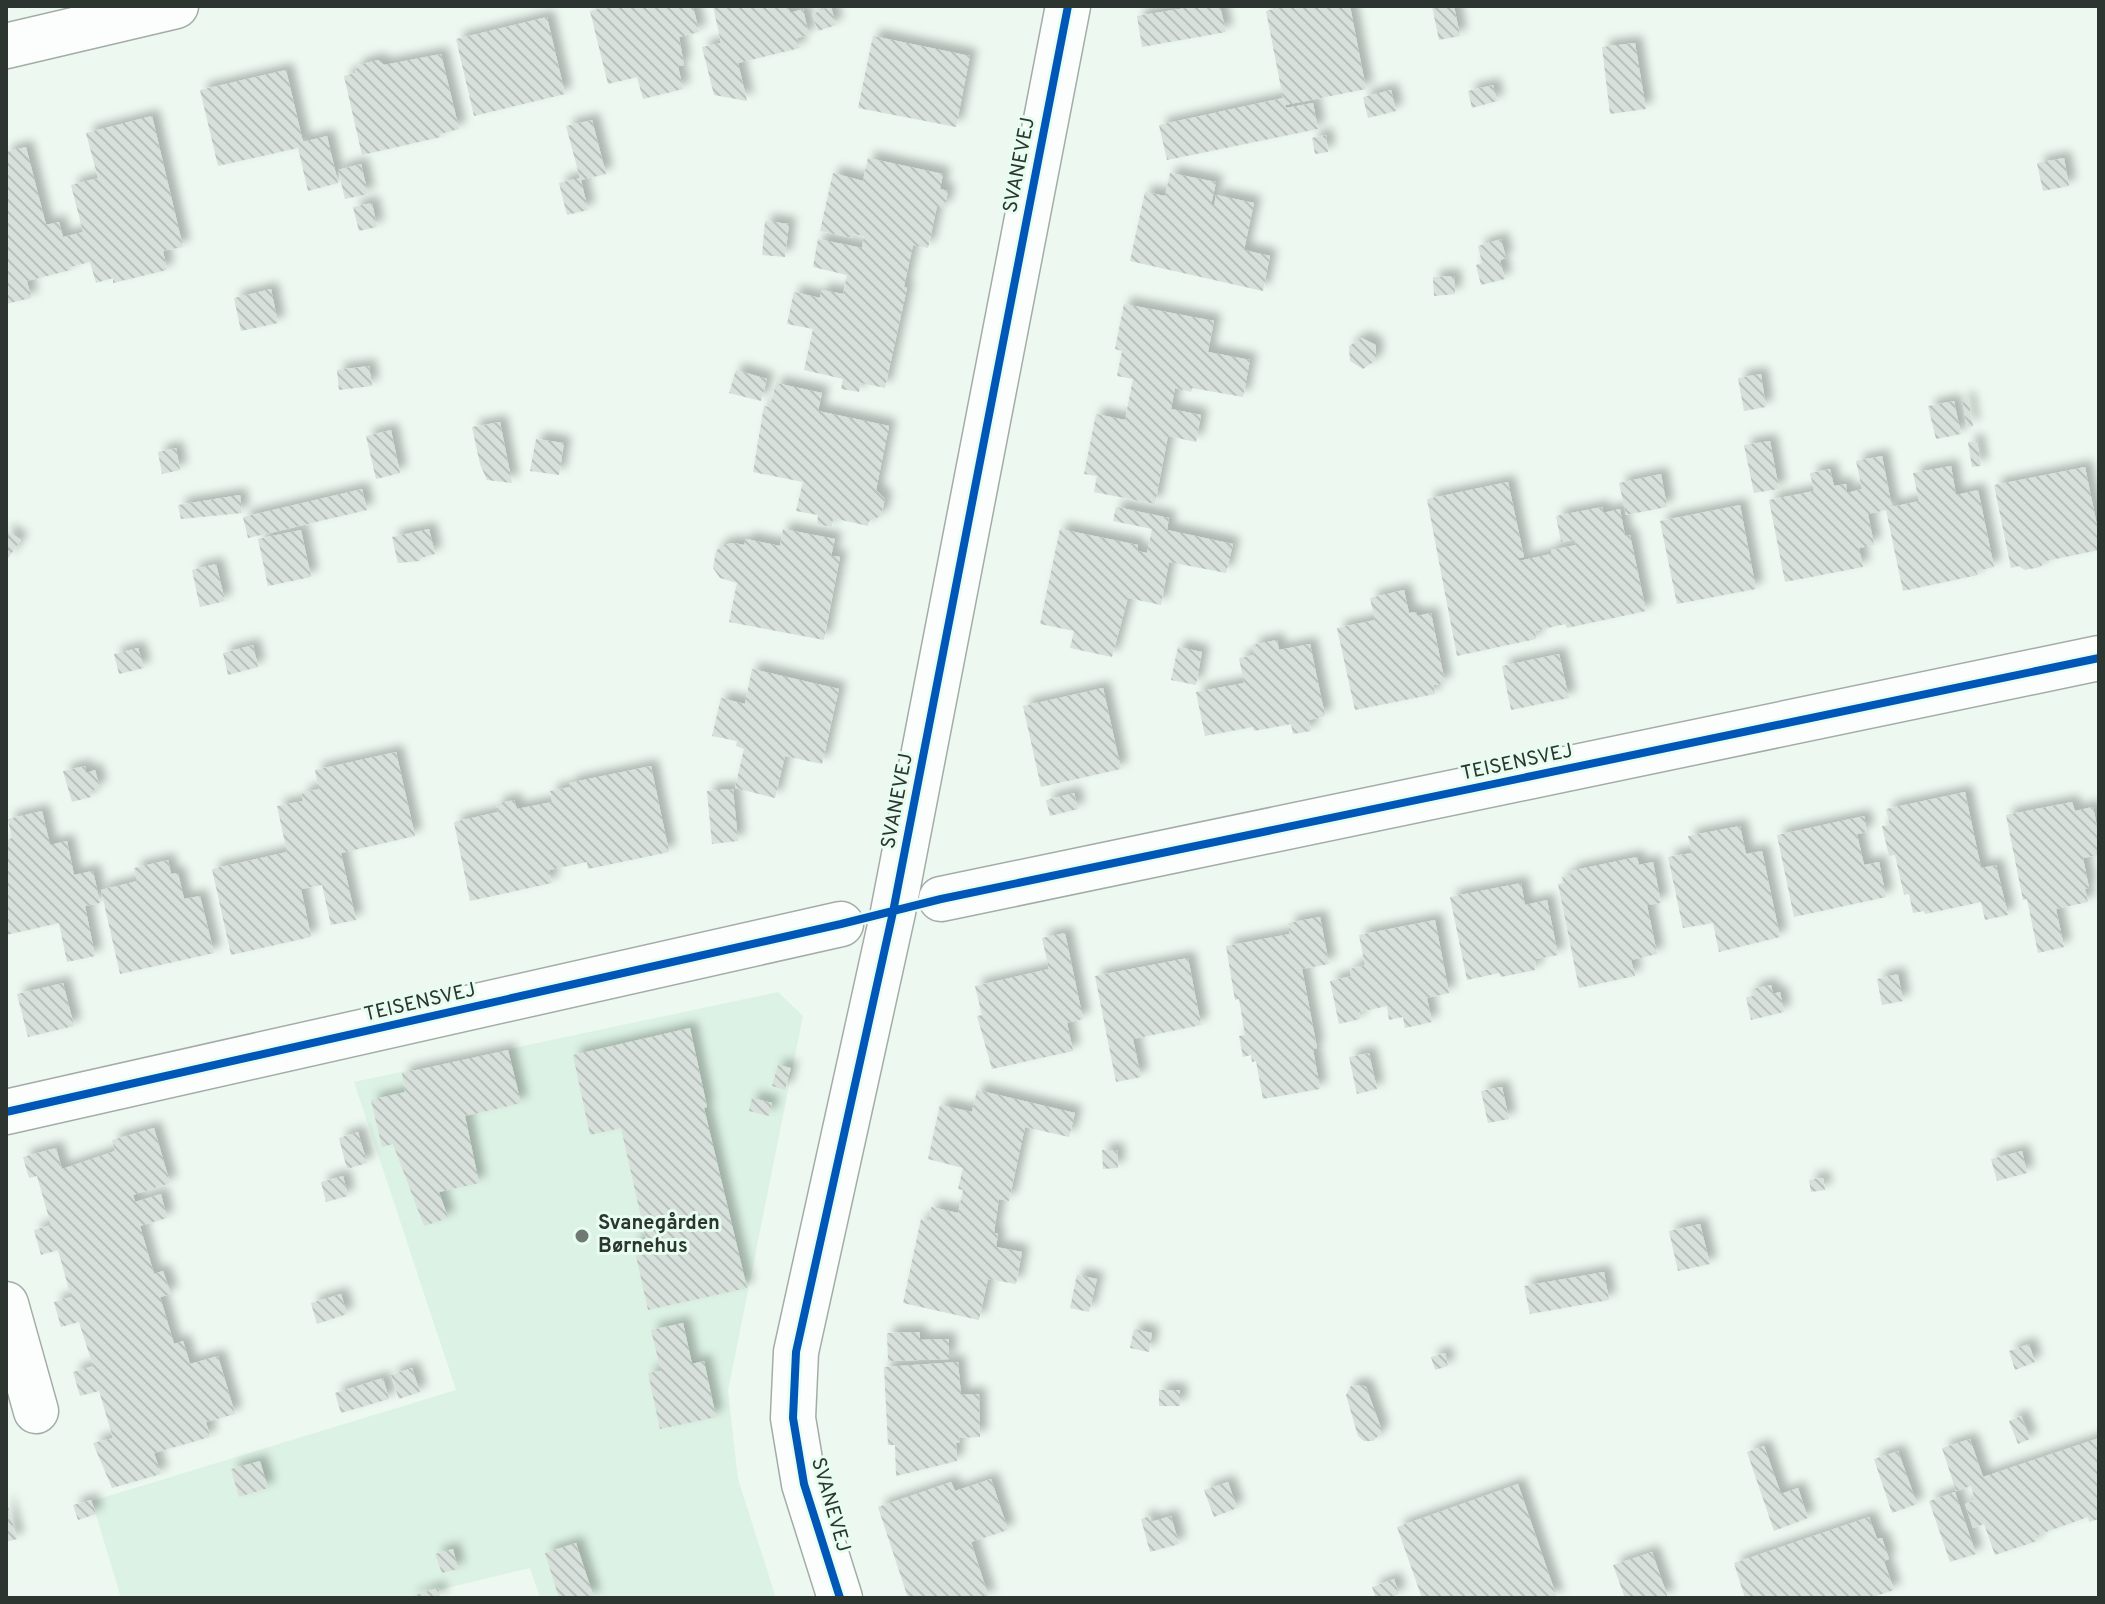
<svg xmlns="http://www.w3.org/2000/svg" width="2105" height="1604" viewBox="0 0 2105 1604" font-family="Overpass,sans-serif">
<defs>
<pattern id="building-back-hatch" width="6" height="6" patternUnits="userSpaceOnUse" patternTransform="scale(2)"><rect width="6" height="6" fill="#d7e0da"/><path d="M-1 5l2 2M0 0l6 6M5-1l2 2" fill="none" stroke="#b9c1bb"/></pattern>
<filter id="shadow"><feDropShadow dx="7" dy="-7" stdDeviation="4" flood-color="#0004"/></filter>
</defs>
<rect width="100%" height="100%" fill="#ecf8f0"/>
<path fill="#dcf2e4" d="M778,992l25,24 -75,375 10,88 38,119h-236l-10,-30 -124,30h-285l-29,-97 364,-111 -102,-308z"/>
<path fill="url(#building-back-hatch)" filter="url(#shadow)" d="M610,6h83l6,26 -20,5 5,28 -6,1 5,23 -40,10 -6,-22 -29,7 -18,-73z
M713,6h75l2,7 13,-4 6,26 -12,3 3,10 -62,15 9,38 -33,-6 -12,-48 19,-4z
M1198,6h22l6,26 -84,15 -5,-31z
M1288,6h62l16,83 -81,16 1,3 27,-5 5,26 -151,31 -8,-35 124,-27 -17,-87z
M1432,6h22l6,30 -21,4z
M831,7l5,18 -18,6 -6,-17z
M547,17l18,77 -91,22 -18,-77z
M873,36l97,20 -14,71 -98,-19z
M1635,43l11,66 -36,5 -8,-67z
M441,54l18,75 -19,5 1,3 -79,18 -18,-79 11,-3 3,-8 20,-5 6,5z
M286,70l17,72 24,-6 11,47 -30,8 -10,-43 -80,18 -18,-76z
M1493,85l4,16 -25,7 -4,-17z
M1391,90l5,21 -28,7 -5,-21z
M152,116l31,131 -20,4 4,19 -54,13v-5l-17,5 -6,-21 -20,5 1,3 -44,11 4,17 -25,6v-152l20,-5 20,78 13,-3 4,15 20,-5 -12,-47 27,-7 -12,-45z
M592,120l14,54 -25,6 7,30 -21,5 -8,-32 21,-5 -14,-52z
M1326,135l2,17 -13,2 -3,-16z
M868,158l75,16 -3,15 8,2 -4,18 -7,-3 -9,42 -15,-3 -9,42 3,1 -22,100 -24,-5 -2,9 -18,-3 2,-10 -39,-9 9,-41 -26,-5 7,-32 26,6 2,-8 21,4 4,-19 -34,-8 5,-28 44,9 2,-12 -11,-2v4l-33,-7 13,-58 30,8z
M2064,158l5,28 -26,5 -6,-28z
M361,164l7,30 -23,5 -7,-29z
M1170,173l46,9 -5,23 3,1 2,-11 38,8 -10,47 26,6 -7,35 -133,-30 15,-69 20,4z
M372,203l5,24 -18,4 -6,-24z
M765,221l24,3 -4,33 -23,-2z
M1501,239l5,19 -6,2 5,19 -24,6 -5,-20 6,-2 -4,-17z
M1454,276l1,18 -21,2 -1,-19z
M271,289l7,34 -37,8 -7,-33z
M1124,304l90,17 -6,31 42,8 -7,37 -51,-9 -1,4 -16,-4 -4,21 30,6 -5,27 -28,-6 -13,68 -61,-12 3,-16 -13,-2 12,-60 29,6 8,-41 -16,-3 5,-25 -7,-2z
M1362,338l14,7v15l-13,9 -13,-8 -1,-15z
M369,366l3,20 -33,4 -2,-20z
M736,370l31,9 -6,22 -32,-8z
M1761,374l5,33 -22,4 -6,-33z
M776,383l46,10 -4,18 71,15 -13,64 9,9 -4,17 -12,5 -1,5 -35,-8 -1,9 -15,-3 1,-9 -22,-4 7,-29 -50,-10 11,-66 6,1z
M1962,399h6l5,27 -6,1z
M1954,401l7,33 -25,5 -8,-33z
M500,422l12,61 -25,-3 -7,-16 -8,-37z
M391,430l9,43 -24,6 -10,-43z
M536,439l28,4 -5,32 -29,-4z
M1770,441l9,48 -25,4 -10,-48z
M1977,441l4,25 -9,1 -4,-25z
M176,448l4,22 -18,4 -4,-22z
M1882,456l10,51 27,-6 -6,-28 38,-7 5,29 22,-5 16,77 -18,4 2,4 -75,16 -17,-81 -18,4 6,31 -15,3 4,19 -78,15 -16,-82 45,-9 -4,-18 20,-4 4,17 12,-2 1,9 15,-4 -6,-28z
M2085,467l14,68v15l-53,11 -6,6 -15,3 -6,-4 -8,2 -17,-83z
M1661,474l6,33 -41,8 -7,-32z
M1508,482l16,75 -5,1v3l32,-7v-4l25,-5 -1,-6 -14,3 -5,-26 46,-9 1,6 17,-4 5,27 5,-1 16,76 -79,17 -2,-4 -30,7 1,8 -79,17 -30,-157z
M362,489l5,21 -119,28 -5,-21z
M240,495l2,18 -61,6 -3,-14z
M1740,505l16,84 -79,15 -17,-83z
M1116,507l53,11 -2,12 66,14 -7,29 -57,-11 -8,43 -33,-7 -16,59 -42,-9 4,-17 -34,-7 20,-95 78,16 -1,6 10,2 5,-24 -39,-8z
M429,529l6,25 -15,4v3l-22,2 -6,-26z
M783,529l52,10 -4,17 9,1 -16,83 -95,-18 8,-39 -17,-5 -7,-10 3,-17 6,-6 12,-2 10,2 2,-6 34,7z
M6,530l15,10 -15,21z
M301,530l10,47 -43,9 -10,-47z
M216,564l9,37 -25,6 -8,-37z
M1404,590l5,23 8,-1v4l14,-3 14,70 -12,2 2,9 -80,16 -18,-82 38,-8 -5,-22z
M1277,640l2,10 31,-6 15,72 -16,4 2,11 -18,3 -2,-10 -37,7 -1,-4 -48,9 -9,-44 48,-9 -5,-25 15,-3 -2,-10z
M253,645l5,22 -30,8 -5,-22z
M1178,647l24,5 -6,33 -25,-5z
M138,648l6,20 -25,6 -5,-20z
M1559,654l10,44 -58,12 -9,-44z
M752,669l87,20 -17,75 -37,-8 -10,42 -40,-10 9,-39 -8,-3 1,-5 -25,-5 9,-38 24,6z
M1103,688l18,81 -80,18 -18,-81z
M396,752l19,84 -74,17 15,67 -25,5 -9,-40 -21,4 10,48 -80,18 -19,-86 75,-17 -10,-46 26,-5 -1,-8 17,-4 -4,-19z
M85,766l1,7 9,-3 5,18 -10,3 1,6 -19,5 -9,-31z
M651,766l18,86 -81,17 -1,-7 -38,8 3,13 -82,18 -16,-79 44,-10 -2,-8 18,-4 3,9 35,-7 -2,-11 20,-4 -1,-4z
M733,789l5,52 -26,3 -5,-53z
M1965,792l16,76 15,-3 12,50 -23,5 -4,-18 -56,12 -1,-3 -11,2 -4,-19 -5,1 -9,-40 -6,1 -7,-30 8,-1 -4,-16z
M1074,793l4,16 -28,7 -4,-16z
M2072,802l3,9 18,-4 6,29v19l-16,3 6,30 -4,1 3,13 -32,7 8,38 -26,6 -11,-54 -4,1 -17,-85z
M42,811l8,34 17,-4 7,34 19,-4 7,32 -15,3 10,50 -28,6 -8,-39 -53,12v-95l6,-2 -4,-19z
M1864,816l3,16 -10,2 7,31 15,-3 7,35 -92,20 -17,-82z
M1740,826l6,28 16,-3 18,86 -61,15 -6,-29 -30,5 -15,-71 24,-4 -4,-17z
M1637,857l2,8 14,-3 8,41 -14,2 10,49 -26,6 4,16 -56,12 -21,-104 6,-1 -2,-6 9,-2 -1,-4z
M168,860l3,14 7,-1 6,26 16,-3 14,57 -94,21 -19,-84 36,-9 -3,-13z
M1521,883l4,22 22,-5 11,55 -22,4 -1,11 -34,7 -2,-4 -32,7 -17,-83z
M1320,917l9,47 -27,5 15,79 -4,1 7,40 -57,10 -7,-38 -4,1 -1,-7 -8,2 -4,-21 6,-1 -6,-36 -4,1 -9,-54 64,-12 -2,-11z
M1435,920l14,73 -22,5 5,24 -27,6 -2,-11 -14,3 -2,-14 -28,6 1,7 -21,5 -9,-43 21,-5 -1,-7 15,-4 -6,-30z
M1065,933l18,86 -16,4 6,28 -81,18 -15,-53 5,-1 -7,-29 74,-17 -7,-31z
M1188,958l13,67 -68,14 8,38 -25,5 -21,-106z
M1898,974l5,27 -21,4 -5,-26z
M63,983l11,43 -46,11 -11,-43z
M1771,985l2,9 7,-2 4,20 -33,8 -5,-23 8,-1 -2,-7z
M690,1028l17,79 -3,1 43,180 -99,22 -15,-68 13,-3 -25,-111 -31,7 -17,-80z
M508,1050l13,53 -56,13 14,67 -40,9 9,26 -24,8 -31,-82 -11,3 -11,-47 34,-8 -3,-19z
M1369,1053l8,36 -20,5 -8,-37z
M778,1065l13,3 -6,22 -13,-4z
M1502,1087l7,32 -21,4 -7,-32z
M977,1090l98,23 -6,24 -44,-10 -16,74 -10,-2 -5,34 4,1 -2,13 26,5 -6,32 -28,-5 -9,41 -76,-17 18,-84 8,2 2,-14 27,6 5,-23 -5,-1 5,-21 -35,-9 12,-54 32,7z
M752,1098l20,5 -3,13 -20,-5z
M154,1128l16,55 -37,12 2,7 26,-8 6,24 -27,8 14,48 9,-3 8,23 -11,3 14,47 9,-3 7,23 28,-8 17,58 -29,8 4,15 -56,16 7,21 -49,14 -19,-45 20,-5 -14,-47 -19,5 -7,-24 20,-6 -14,-44 -18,5 -7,-25 17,-5 -13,-47 -17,5 -7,-25 17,-5 -14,-49 -8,2 -6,-21 33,-9 6,21 53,-18 -3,-11z
M358,1132l9,31 -20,6 -8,-31z
M1102,1150h15l1,18 -15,1z
M2022,1151l5,22 -30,8 -6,-22z
M343,1176l5,20 -22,6 -5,-20z
M1823,1178l2,12 -14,2 -2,-12z
M1700,1224l10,40 -32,7 -9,-40z
M1604,1272l5,28 -79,14 -6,-28z
M1077,1275l20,4 -8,33 -19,-4z
M341,1294l6,20 -30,10 -6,-21z
M683,1323l9,41 12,-3 12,56 -56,12 -12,-56 13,-2 -10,-41z
M1134,1329l18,4 -3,19 -19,-4z
M920,1332v8l29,-1v20l-61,2 -1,-28z
M2029,1344l6,18 -20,8 -6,-19z
M1445,1353l3,13 -13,4 -4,-13z
M958,1362l3,33 18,-1 1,43 -21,1 1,4 -4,1 1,18 -61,15 -1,-31h-7l-4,-78z
M412,1368l8,24 -21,7 -8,-24z
M383,1378l6,21 -48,14 -6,-20z
M1361,1385l5,2 15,41 -1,6 -7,7h-9l-6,-5 -12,-41 5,-9z
M1159,1390h21v16h-21z
M2021,1416l9,23 -12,5 -9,-23z
M2099,1438v81l-10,3 -1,-5 -53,19 2,5 -42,14 -11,-31 -11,4 -8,-24 10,-4 -4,-14 -15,5 -14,-43 28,-9 13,38z
M1764,1446l17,48 17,-6 10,30 -34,13 -27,-79z
M1898,1451l19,53 -25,9 -18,-54z
M260,1461l8,27 -29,9 -8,-28z
M991,1479l17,51 -37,12 18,56h-81l-30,-91 73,-25 4,9z
M1228,1482l9,26 -23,9 -10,-27z
M1518,1484l39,114h-135l-25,-71z
M1955,1492l21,62 -26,8 -21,-61z
M6,1499l11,40 -11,3z
M91,1500l5,14 -18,6 -5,-15z
M1150,1516l1,6 20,-6 8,28 -29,8 -9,-33z
M1869,1517l8,22 5,-1 7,21 -5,2 10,29 -24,8h-125l-11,-35z
M576,1543l18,55h-35l-14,-45z
M453,1549l5,20 -16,4 -7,-19z
M1652,1552l16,46h-43l-12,-33z
M1394,1579l5,15 -9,4h-14l-4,-11z
M438,1588l3,10h-32v-1z"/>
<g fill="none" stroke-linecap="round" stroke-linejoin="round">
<defs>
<path id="street" d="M6,46l170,-40
M941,899l1158,-241
M6,1112l835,-188
M6,1304l30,107
M840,1598l-36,-114 -11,-66 3,-66 97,-440 175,-906"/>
</defs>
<use href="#street" stroke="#a3ada6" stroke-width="47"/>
<use href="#street" stroke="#fcfefd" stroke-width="44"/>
<defs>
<path id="cycleway" d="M6,1112l835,-188 100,-25 1158,-241
M840,1598l-36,-114 -11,-66 3,-66 97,-440 175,-906"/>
</defs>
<use href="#cycleway" stroke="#e7fdef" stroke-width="13"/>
<use href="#cycleway" stroke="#0057b8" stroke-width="8"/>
</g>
<circle fill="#707973" stroke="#e7fdef" stroke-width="3" cx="582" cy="1236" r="8"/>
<g text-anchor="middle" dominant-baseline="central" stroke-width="6" stroke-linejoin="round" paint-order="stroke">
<g font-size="20" fill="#2d3530" stroke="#e7fdef">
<text transform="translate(1020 165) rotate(-79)">SVANEVEJ</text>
<text transform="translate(1517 763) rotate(-12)">TEISENSVEJ</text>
<text transform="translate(898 801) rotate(-79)">SVANEVEJ</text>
<text transform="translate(420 1003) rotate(-13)">TEISENSVEJ</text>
<text transform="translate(830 1505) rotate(74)">SVANEVEJ</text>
</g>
<g font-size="20" font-weight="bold" fill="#2d3530" stroke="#e7fdef" text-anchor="start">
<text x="598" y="1224">Svanegården<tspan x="598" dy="23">Børnehus</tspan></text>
</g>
</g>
<rect width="2105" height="1604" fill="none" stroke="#2d3530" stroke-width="16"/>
</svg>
